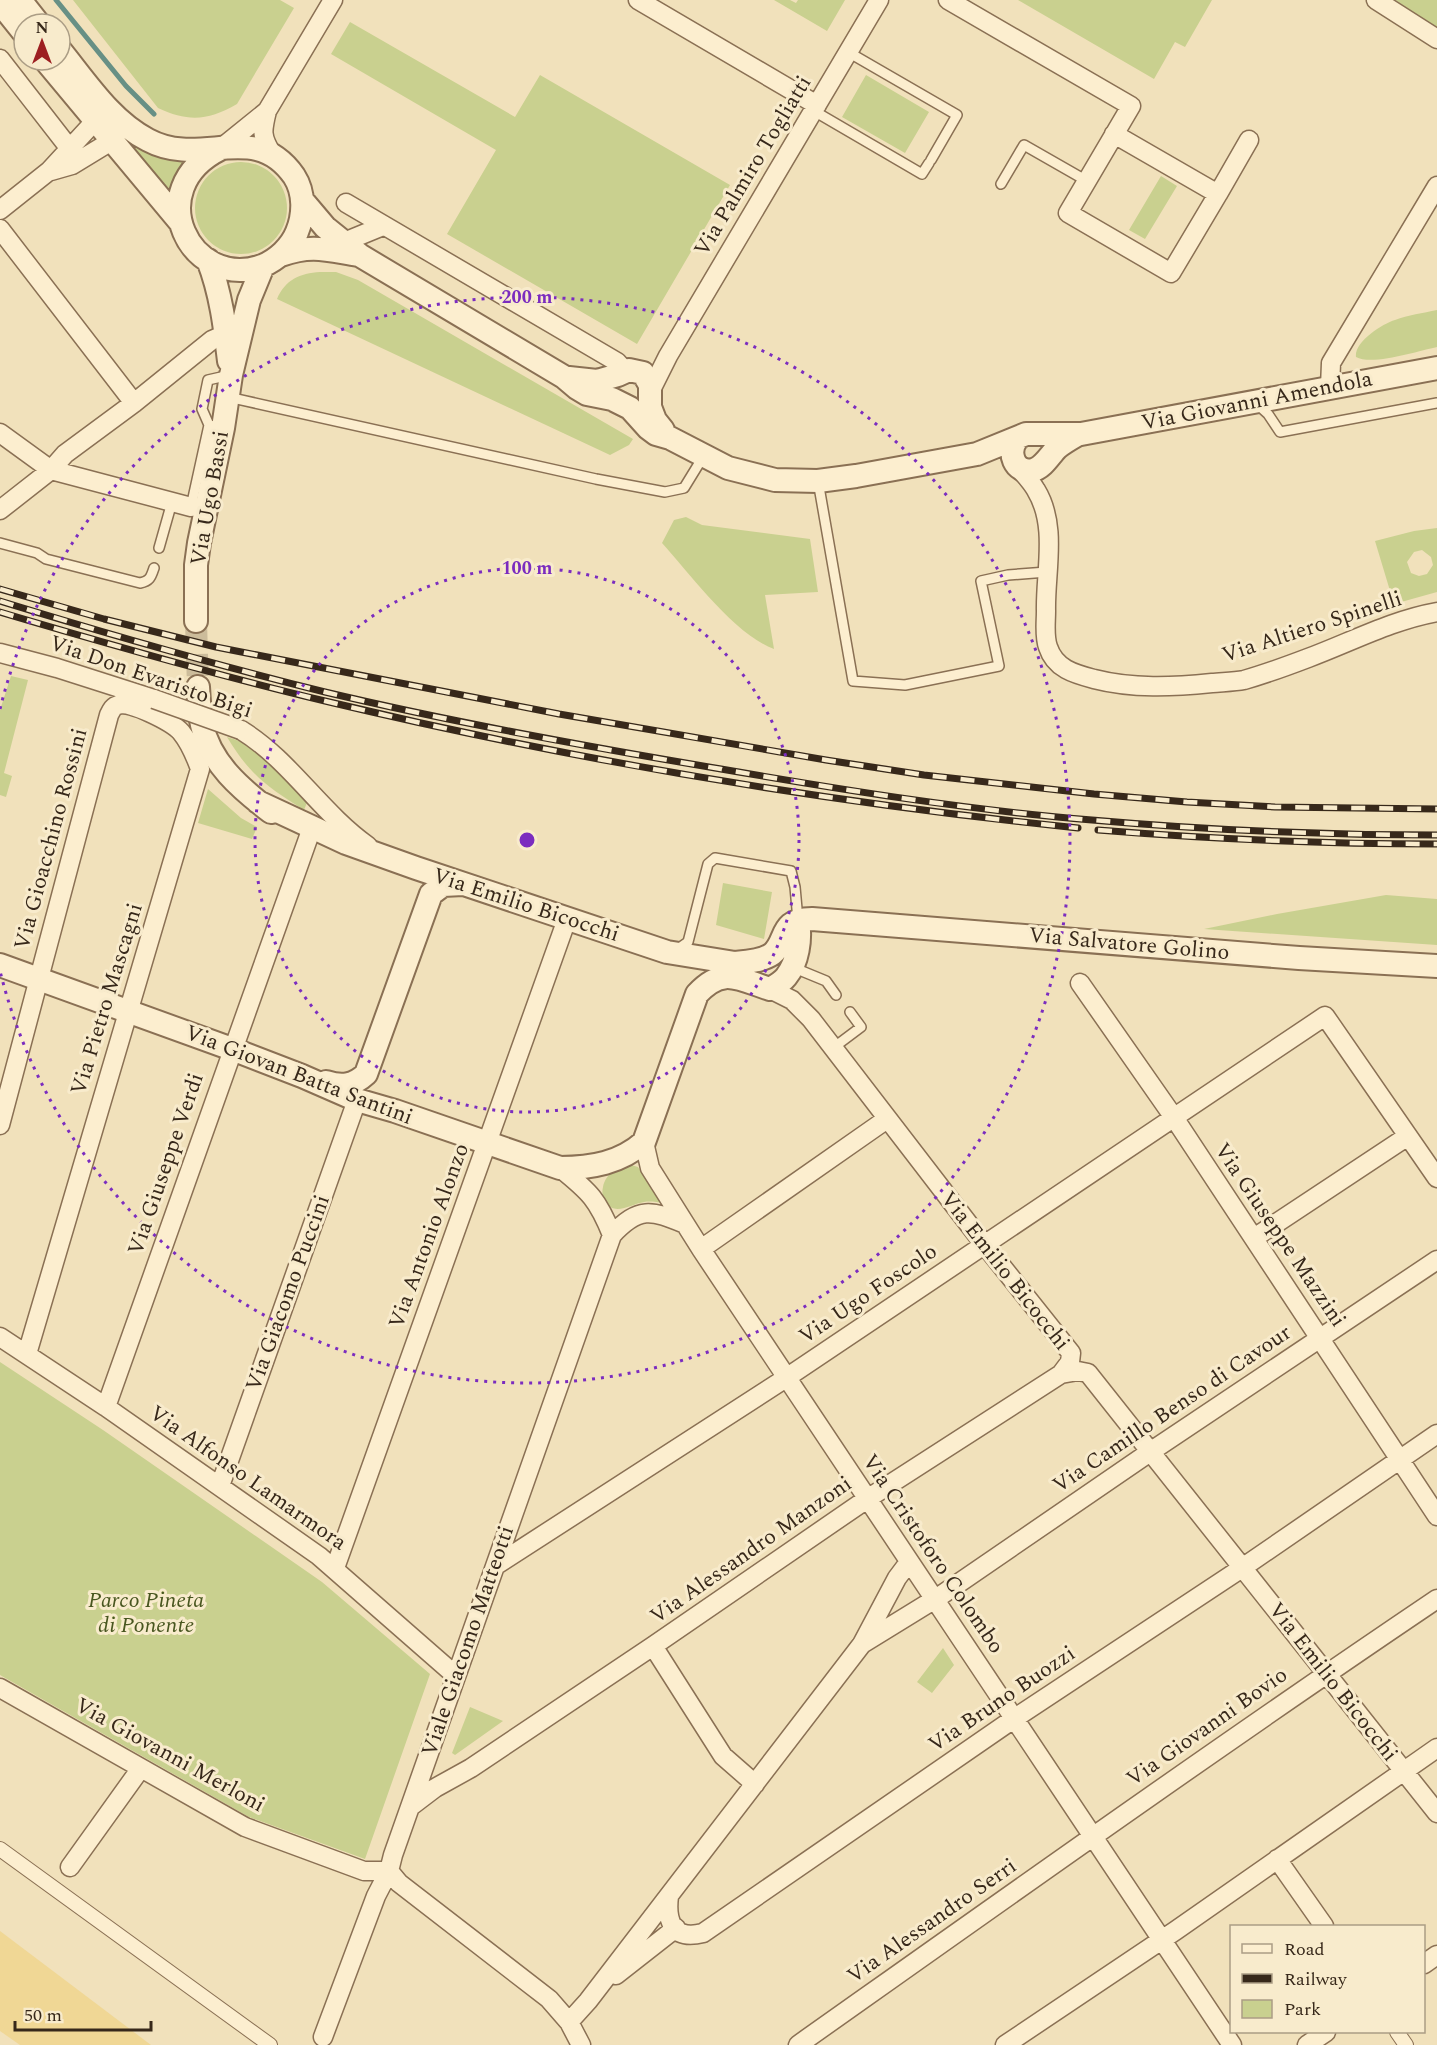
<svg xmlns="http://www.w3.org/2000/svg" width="1437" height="2045" viewBox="0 0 1437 2045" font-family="Spectral,serif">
<rect width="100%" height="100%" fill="#f1e1bb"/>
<path fill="#c9d08f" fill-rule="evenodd" d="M73,0h207l14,8 -57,96c-29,17 -49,18 -79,4z
M774,0h16l6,3 2,-3h47l-18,31z
M1018,0h194l-27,47 -10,-5 -21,37z
M1395,0h42v28z
M350,22l165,95 25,-42 190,110 -93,159 -190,-110 49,-84 -165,-96z
M866,75l63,37 -24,41 -63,-36z
M117,128c21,26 42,24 73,30 -15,17 -17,22 -19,44z
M195 208a46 46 0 1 1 92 0a46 46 0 1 1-92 0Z
M1161,176l16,10 -32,53 -16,-9z
M320,272h16l22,8 275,159 -4,6 -19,10 -333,-156c8,-19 23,-26 43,-27z
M1437,310v37c-19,4 -65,19 -81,10 -2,-15 26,-33 39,-37 13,-5 28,-7 42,-10z
M686,517l16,8 108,14 8,53 -53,3 9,54c-40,-15 -83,-74 -112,-106l12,-23z
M1437,528v64l-43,12 -19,-63 39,-10zM1422,550l9,7 2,8 -6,9 -8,2 -8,-3 -4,-11 7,-10z
M11,676l17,4 -24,93 8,3 -6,21 -6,-2v-85z
M227,737c38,10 55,36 81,63l-4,10c-37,-23 -54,-35 -77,-73z
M208,789l33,29 16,9 -5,12 -54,-16z
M723,883l49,9 -8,47 -48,-14z
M1386,895l51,4v46l-233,-16 73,-15z
M631,1165l7,2 25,36c-6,-1 -13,-2 -19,-1 -13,2 -30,15 -39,-1 -3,-4 -3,-10 -2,-14 3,-15 15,-18 28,-22z
M0,1362l103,68 219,152 108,92 -65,185 -116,-42 -249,-142z
M943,1648l11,17 -22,28 -15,-11z
M470,1707l33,14 -48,34 -3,-2z"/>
<path fill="#f0d795" d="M0,1931l151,114h-131l-20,-14z"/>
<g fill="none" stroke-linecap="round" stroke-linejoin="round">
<path stroke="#679085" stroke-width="5" d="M56,0l70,86 28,28"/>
<path stroke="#ccbc9b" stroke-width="22" stroke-dasharray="22 11" stroke-linecap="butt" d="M196,621l2,66"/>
<defs>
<path id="service" d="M848,52l109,63 -26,45
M814,111l108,63 7,-11
M1001,184l23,-39 63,36
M228,397l368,82 69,13 19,-4 19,-31
M1257,404l11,10 12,18 157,-29
M223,428l-14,-3 -7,-16 6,-29 22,-5
M818,481l35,200 52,4 94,-19 -18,-85 27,-6 39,-3
M191,507l18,-82
M0,543l37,10 9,6 94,24c10,-2 11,-6 14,-15
M159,548l13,-46
M678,949l10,-7 20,-78 7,-6 76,13 4,16 3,33
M792,967l34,14 10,14
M833,1048l28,-21 -11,-15"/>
<path id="pedestrian" d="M0,1849l270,196
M1397,2032l9,13"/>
<path id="minor" d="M638,0l179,105
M948,0l183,106 -63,107 103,60 47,-79 -104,-60
M1376,0l61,39
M0,59l70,90
M220,149l47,-38
M272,154c-11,-18 -10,-23 -5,-43l66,-111
M51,171l21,-6 41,-25
M1218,194l31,-54
M346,203l271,159 8,9
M0,210l49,-39 46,-50 9,-7
M0,229l134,174
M344,242l39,-16
M1330,387l1,-24 106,-177
M651,390l17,-34 211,-356
M0,433l51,37 140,37
M1016,465c7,8 15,16 20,25 22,36 9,82 10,121 0,12 -2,25 2,36 7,22 27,27 46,32 39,10 79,8 118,4 10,-1 22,-1 32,-3 21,-6 43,-14 64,-22 43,-16 84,-38 129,-46
M0,510l51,-40 14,-16 69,-51 78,-63 14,-6
M0,653l57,15 97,31
M241,730c49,30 80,83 127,116
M1080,983l95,136 262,397
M770,989l22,11 19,19 173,225 87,109 -1,9 -9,12
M0,1125l109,-410c2,-4 4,-9 9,-10 11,-5 54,17 63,27 9,11 14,23 19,37l-173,585
M644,1142l6,26 51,81 531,796
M560,1168c30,24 38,32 52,67
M1254,1238l154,-102
M701,1249l186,-130
M0,1337l106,70 213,149 136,119
M106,1407l203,-571
M220,1486l137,-386
M495,1566l291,-188 539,-362 112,162
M335,1568l232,-649
M862,1644l78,-48 210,-144 287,-192
M653,1646l70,110 32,28
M0,1688l245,139 119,44h25
M410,1807l25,-19 36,-20 182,-122 214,-147 194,-125 17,-3 10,2 349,440
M1277,1859l47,67
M70,1867l71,-99
M389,1871l10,12 150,116 20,23 12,23
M669,1896c-3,24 3,45 34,37l312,-215 227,-150 195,-134
M1424,1964l13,-9
M616,1975l60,-47
M569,2022l19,-21 274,-357 35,-66 12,-16
M323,2037l53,-141 13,-25 4,-16 219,-620c27,-29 39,-25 73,-11
M798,2045c212,-150 424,-301 639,-446
M1005,2045l170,-114 262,-183
M1307,2045l19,-13"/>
<path id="tertiary" d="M20,0l19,24
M0,3l24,30
M60,50c26,32 51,71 88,90 54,29 106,-21 146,36 11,17 10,39 3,56 -6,15 -20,28 -35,34 -72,25 -122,-77 -42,-117
M45,60l135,162
M303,201l22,26 36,29 203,121 13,11 10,6 25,5 18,9 18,20 8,6 14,4 58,30 47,12 43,1 38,-5 121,-22 49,-20h55l356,-66
M281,255c31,-11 46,-5 77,0
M208,260c13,33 17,67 21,101
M569,378l28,3 21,-6 11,-5 14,3 7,12v22l5,13 8,10
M1017,439c-10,13 -3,35 16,31 10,-2 17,-15 24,-22 6,-5 13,-9 20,-13
M196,621v-56l3,-22 24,-115 8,-53 18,-75 14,-34
M198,687c1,13 1,25 4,38 8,38 39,64 69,87
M258,802l88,41 70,25 251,84 68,11c11,-1 27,-2 37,-9 16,-13 6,-35 40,-35l487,39 138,8
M0,965l232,84 70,27 55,24 38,11 165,57c32,0 60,-5 84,-26l53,-148c26,-28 41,-15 73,-5 5,-3 12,-7 16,-12 12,-15 15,-38 12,-56
M326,1082c16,5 27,4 40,-8l65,-180 12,-9 20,-1"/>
</defs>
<use href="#service" stroke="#8a7054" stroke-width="12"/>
<use href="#pedestrian" stroke="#8a7054" stroke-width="16"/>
<use href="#minor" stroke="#8a7054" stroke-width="21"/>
<use href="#tertiary" stroke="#8a7054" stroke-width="26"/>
<use href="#service" stroke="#fceecf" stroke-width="9"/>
<use href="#pedestrian" stroke="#fceecf" stroke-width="14"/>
<use href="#minor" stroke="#fceecf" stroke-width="18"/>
<use href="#tertiary" stroke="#fceecf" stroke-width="22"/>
<defs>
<path id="rail" d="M0,589l104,30 112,28 343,67 267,46 98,15 170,19 93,8 88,5 162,2
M0,601c108,33 216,64 325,91 131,31 264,55 396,77 123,21 247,41 371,51 115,10 230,15 345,15
M0,612c108,32 216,63 325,89 247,59 500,101 753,127
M1098,830c113,9 226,14 339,14"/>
</defs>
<use href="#rail" stroke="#37281a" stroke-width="7"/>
<use href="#rail" stroke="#f8ebcc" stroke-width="4.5" stroke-dasharray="14" stroke-linecap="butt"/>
<defs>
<path id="minor-bridge" d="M154,699l87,31"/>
</defs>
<use href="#minor-bridge" stroke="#8a7054" stroke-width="21" stroke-linecap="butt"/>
<use href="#minor-bridge" stroke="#fceecf" stroke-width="18"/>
</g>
<g fill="none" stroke="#7b2cbf" stroke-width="3" stroke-dasharray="3 6">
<circle cx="527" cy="840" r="272"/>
<path d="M0 709A543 543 0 1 1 0 971"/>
</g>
<g text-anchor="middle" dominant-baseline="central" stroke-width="6" stroke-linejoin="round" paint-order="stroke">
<g font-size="22" fill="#37281a" stroke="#f8ebcc">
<text transform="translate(753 166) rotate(-59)">Via Palmiro Togliatti</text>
<text transform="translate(1257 401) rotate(-11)">Via Giovanni Amendola</text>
<text transform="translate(210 498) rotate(-80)">Via Ugo Bassi</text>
<text transform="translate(1312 627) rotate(-18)">Via Altiero Spinelli</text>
<text transform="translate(151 677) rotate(19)">Via Don Evaristo Bigi</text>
<text transform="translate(51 839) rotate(-75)">Via Gioacchino Rossini</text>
<text transform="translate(526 905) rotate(18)">Via Emilio Bicocchi</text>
<text transform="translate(1129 944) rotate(5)">Via Salvatore Golino</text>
<text transform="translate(107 999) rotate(-73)">Via Pietro Mascagni</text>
<text transform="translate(299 1075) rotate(21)">Via Giovan Batta Santini</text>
<text transform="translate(166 1164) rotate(-71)">Via Giuseppe Verdi</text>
<text transform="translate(1280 1235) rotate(56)">Via Giuseppe Mazzini</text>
<text transform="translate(429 1236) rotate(-70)">Via Antonio Alonzo</text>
<text transform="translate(1005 1271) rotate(52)">Via Emilio Bicocchi</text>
<text transform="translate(288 1293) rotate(-70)">Via Giacomo Puccini</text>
<text transform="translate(868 1294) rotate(-34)">Via Ugo Foscolo</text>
<text transform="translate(1172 1409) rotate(-34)">Via Camillo Benso di Cavour</text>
<text transform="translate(248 1478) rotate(35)">Via Alfonso Lamarmora</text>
<text transform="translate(751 1550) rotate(-35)">Via Alessandro Manzoni</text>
<text transform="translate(933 1554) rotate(56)">Via Cristoforo Colombo</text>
<text transform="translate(468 1641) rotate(-71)">Viale Giacomo Matteotti</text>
<text transform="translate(1333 1682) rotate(52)">Via Emilio Bicocchi</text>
<text transform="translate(1002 1699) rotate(-34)">Via Bruno Buozzi</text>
<text transform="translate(1207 1727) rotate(-35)">Via Giovanni Bovio</text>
<text transform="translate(170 1755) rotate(29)">Via Giovanni Merloni</text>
<text transform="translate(932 1921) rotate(-35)">Via Alessandro Serri</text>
</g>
<g font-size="22" font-style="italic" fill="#48561f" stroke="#f8ebcc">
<text x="146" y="1600">Parco Pineta<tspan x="146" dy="25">di Ponente</tspan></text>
</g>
</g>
<circle cx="527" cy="840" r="9" fill="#7b2cbf" stroke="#f8ebcc" stroke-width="3"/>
<g font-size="18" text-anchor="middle" font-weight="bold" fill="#7b2cbf" stroke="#f8ebcc" stroke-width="6" stroke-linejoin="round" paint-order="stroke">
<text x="527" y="303">200 m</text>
<text x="527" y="574">100 m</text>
</g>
<rect x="1230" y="1925" width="195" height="108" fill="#f8ebcc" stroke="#ab9d85" stroke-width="1.5"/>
<rect x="1242" y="1944" width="30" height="9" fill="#fceecf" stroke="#ab9d85" stroke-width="1.5"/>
<text x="1284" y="1955" font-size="18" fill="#37281a">Road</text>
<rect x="1242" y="1974" width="30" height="9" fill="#37281a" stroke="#ab9d85" stroke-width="1.5"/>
<text x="1284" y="1985" font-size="18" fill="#37281a">Railway</text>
<rect x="1242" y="2000" width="30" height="18" fill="#c9d08f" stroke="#ab9d85" stroke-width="1.5"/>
<text x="1284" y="2015" font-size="18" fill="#37281a">Park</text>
<g transform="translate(42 42)"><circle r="28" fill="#f8ebcc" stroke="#ab9d85" stroke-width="1.5"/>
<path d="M0-4.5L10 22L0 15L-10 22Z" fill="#9d1f21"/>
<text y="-9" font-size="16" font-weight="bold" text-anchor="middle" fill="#37281a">N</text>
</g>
<path d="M15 2021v9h136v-9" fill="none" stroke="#37281a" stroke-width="3"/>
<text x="24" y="2021" font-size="18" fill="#37281a" stroke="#f8ebcc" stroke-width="4.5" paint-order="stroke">50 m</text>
</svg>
